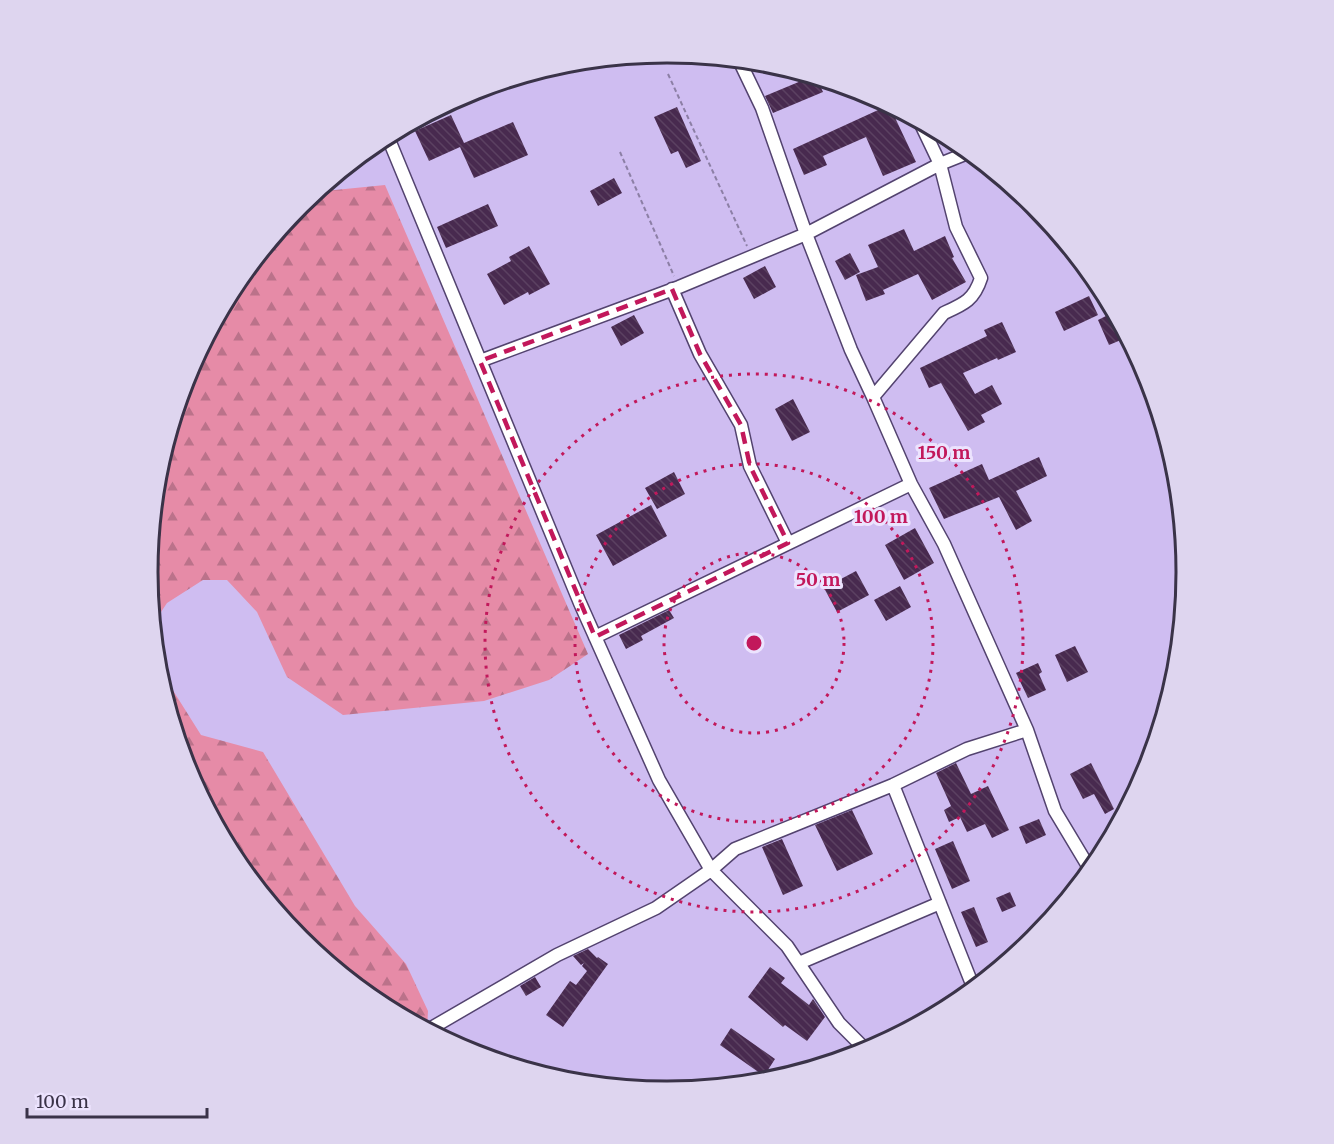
<svg xmlns="http://www.w3.org/2000/svg" width="1334" height="1144" viewBox="0 0 1334 1144" font-family="Merriweather,serif">
<defs>
<pattern id="forest-firs" width="22" height="20" patternUnits="userSpaceOnUse" patternTransform="scale(1.5)"><rect width="22" height="20" fill="#e68ba7"/><path d="M5 1l3.5 6h-7zM16 11l3.5 6h-7z" fill="#bb728a"/></pattern>
<pattern id="building-back-hatch" width="6" height="6" patternUnits="userSpaceOnUse" patternTransform="scale(1.5)"><rect width="6" height="6" fill="#482a4f"/><path d="M-1 5l2 2M0 0l6 6M5-1l2 2" fill="none" stroke="#5b4161"/></pattern>
</defs>
<rect width="100%" height="100%" fill="#cfbdf1"/>
<path fill="url(#forest-firs)" d="M385,185l203,469 -39,26 -65,21 -141,14 -56,-38 -30,-65 -30,-32h-24l-36,23 -14,21 -5,-52 10,-102 29,-97 48,-90 65,-79 15,-12z
M157,665l44,70 62,17 92,154 51,58 22,47 -1,19 -49,-26 -79,-65 -62,-76 -16,-36 -13,-17 -21,-40 -30,-97z"/>
<path fill="url(#building-back-hatch)" d="M813,76l3,1 7,15 -50,21 -8,-17z
M889,105l27,57 -33,14 -17,-39 -43,19 4,9 -23,10 -11,-26z
M677,107l24,54 -15,7 -8,-17 -7,3 -17,-37z
M451,115l13,28 49,-21 15,33 -54,23 -14,-31 -31,14 -14,-30z
M614,178l8,15 -24,13 -8,-15z
M488,204l10,22 -52,22 -9,-21z
M904,229l10,22 31,-15 9,21 -2,1 14,24 -34,18 -14,-26 -35,16 2,4 -19,7 -10,-26 22,-8 -10,-22z
M529,246l21,38 -21,11 -1,-3 -24,13 -17,-31 24,-13 -2,-4z
M850,253l10,19 -15,8 -10,-19z
M765,266l11,21 -22,12 -11,-21z
M1089,296l9,19 -34,16 -9,-19z
M1114,312l14,25 -19,8 -11,-25z
M634,315l10,18 -23,13 -10,-19z
M1002,322l14,30 -18,8 -1,-2 -34,15 12,21 17,-9 10,19 -21,11 4,7 -17,9 -27,-48 -12,5 -9,-20 67,-32 -3,-6z
M793,399l17,33 -18,9 -17,-32z
M1039,457l8,19 -31,15 16,30 -16,9 -17,-33 -55,22 -15,-31 53,-24 7,16z
M674,472l11,22 -28,15 -12,-21z
M651,505l16,31 -54,30 -17,-31z
M915,528l19,35 -30,17 -19,-35z
M856,571l13,24 -32,17 -13,-24z
M900,586l11,21 -25,14 -12,-21z
M669,610l5,8 -33,18 2,4 -17,9 -7,-14z
M1075,646l13,26 -21,10 -12,-27z
M1038,663l4,9 -3,2 7,16 -18,8 -12,-25z
M956,763l15,31 17,-8 21,44 -17,8 -7,-14 -18,8 -7,-15 -11,5 -5,-12 7,-4 -15,-33z
M1091,763l23,46 -9,5 -11,-20 -11,5 -13,-25z
M852,810l21,44 -36,17 -22,-46z
M1039,819l7,16 -20,9 -7,-17z
M782,839l21,47 -20,9 -21,-48z
M953,841l17,40 -18,8 -17,-40z
M1010,892l6,14 -14,6 -6,-14z
M974,907l14,35 -12,5 -15,-35z
M588,949l9,9 1,-1 10,7 -45,63 -17,-12 24,-34 6,4 11,-14 -5,-5 2,-3 -3,2 -8,-9z
M770,967l15,11 -4,5 28,22 4,-6 12,18 -18,24 -22,-16 -2,2 -35,-30z
M535,977l6,10 -15,9 -6,-10z
M731,1028l44,31 -11,17 -44,-31z"/>
<g fill="none" stroke-linecap="round" stroke-linejoin="round">
<defs>
<path id="street" d="M739,60l23,48 44,126 134,-70 30,-12
M919,120l21,44 16,63 25,51c-7,22 -17,26 -37,35l-71,84 38,87 33,60 83,186 28,81 36,60
M387,135l193,468 79,177 52,90 76,76 52,77 23,23 10,3
M672,289l28,65 41,71 9,41 38,77
M480,361l199,-74 127,-53 45,116 22,47
M595,637l316,-153
M893,785l81,204
M799,963l141,-60
M428,1030l129,-75 99,-47 55,-38 24,-21 158,-64 74,-36 60,-19"/>
</defs>
<use href="#street" stroke="#53436f" stroke-width="15"/>
<path stroke="#8c7fa5" stroke-width="2" stroke-dasharray="4.5 3" stroke-linecap="butt" d="M668,74l79,172
M620,152l54,124"/>
<use href="#street" stroke="#fff" stroke-width="12"/>
</g>
<path fill="none" stroke="#c2185b" stroke-width="4.5" stroke-dasharray="12 8" stroke-linejoin="round" d="M672,289l28,65 41,71 9,41 38,77 -193,94 -115,-276z"/>
<g fill="none" stroke="#c2185b" stroke-width="3" stroke-dasharray="3 6">
<circle cx="754" cy="643" r="90"/>
<circle cx="754" cy="643" r="179"/>
<circle cx="754" cy="643" r="269"/>
</g>
<path d="M0 0H1334V1144H0ZM158 572a509 509 0 1 1 1018 0a509 509 0 1 1-1018 0Z" fill="#ded5ef" fill-rule="evenodd"/>
<path fill="none" stroke="#3a3348" stroke-width="3" d="M158 572a509 509 0 1 1 1018 0a509 509 0 1 1-1018 0Z"/>
<circle cx="754" cy="643" r="9" fill="#c2185b" stroke="#ece3fe" stroke-width="3"/>
<g font-size="18" text-anchor="middle" font-weight="bold" fill="#c2185b" stroke="#ece3fe" stroke-width="6" stroke-linejoin="round" paint-order="stroke">
<text x="944" y="459">150 m</text>
<text x="881" y="523">100 m</text>
<text x="818" y="586">50 m</text>
</g>
<path d="M27 1108v9h180v-9" fill="none" stroke="#3a3348" stroke-width="3"/>
<text x="36" y="1108" font-size="18" fill="#3a3348" stroke="#ece3fe" stroke-width="4.5" paint-order="stroke">100 m</text>
</svg>
